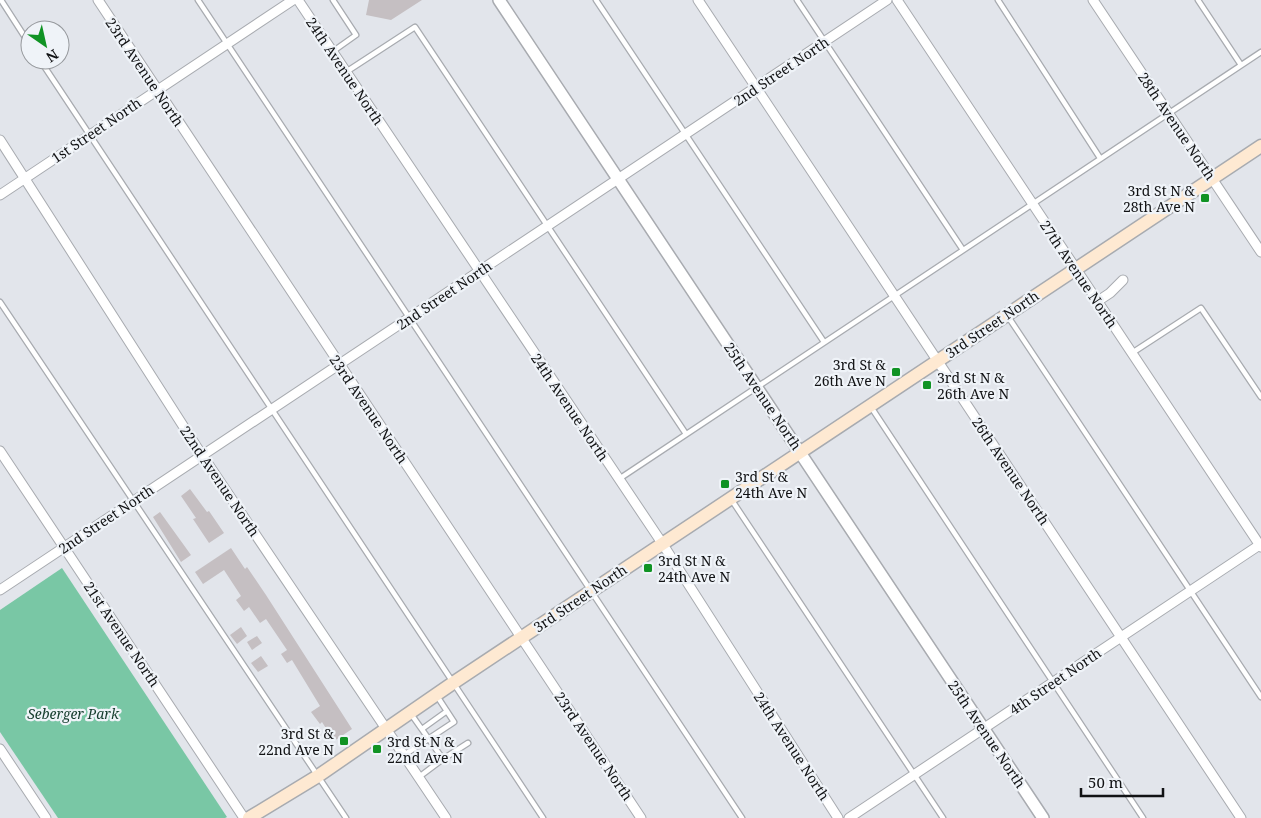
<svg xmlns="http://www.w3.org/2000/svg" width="1261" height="818" viewBox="0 0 1261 818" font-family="'Noto Serif',serif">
<rect width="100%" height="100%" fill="#e2e5eb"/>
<path fill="#79c7a5" d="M62,568l165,249 -2,1h-167l-58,-86v-122z"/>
<path fill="#c5bfc2" d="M369,0h53l-31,20 -25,-5z
M190,489l17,23 2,-1 15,22 -15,10 -16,-24 3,-1 -15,-22z
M160,512l31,43 -10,7 -28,-45z
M231,548l14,21 2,-2 19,28 86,134 -18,12 -12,-19 -2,2 -9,-12 9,-6 -28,-46 -5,3 -6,-9 6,-4 -21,-31 -6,4 -11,-16 -5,4 -8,-11 5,-4 -17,-26 -21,14 -8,-12z
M241,627l6,9 -10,8 -7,-9z
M257,636l5,7 -10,7 -5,-8z
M261,656l7,10 -10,6 -7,-9z"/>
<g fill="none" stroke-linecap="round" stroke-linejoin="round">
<defs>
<path id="service" d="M1,0l29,45
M198,0l544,818
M596,0l228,342
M797,0l166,250
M998,0l102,158
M1198,0l43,65
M332,52l24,-17 -23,-35
M40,60l503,758
M346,72l69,-45 271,407
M0,302l346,516
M1007,315l254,382
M1132,353l69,-45 60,89
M871,407l272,411
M619,479l642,-427
M731,499l212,319
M411,714l32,45 -24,18
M422,729l25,-18
M404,755l50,-33 -17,-26
M443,759l25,-16"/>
<path id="minor" d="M98,0l543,818
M298,0l364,543 176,275
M698,0l543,818
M897,0l364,547
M1093,0l168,252
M0,140l196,306 250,372
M0,195l293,-195
M1098,301l12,-8 13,-13
M0,451l244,367
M0,590l887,-590
M0,749l46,69
M849,818l412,-274"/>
<path id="tertiary" d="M499,0l544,818"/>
<path id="secondary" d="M249,818l69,-42 135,-93 808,-537"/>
</defs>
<use href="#service" stroke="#a8abb0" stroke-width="7"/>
<use href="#minor" stroke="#a8abb0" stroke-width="11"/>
<use href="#tertiary" stroke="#a8abb0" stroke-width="14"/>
<use href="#secondary" stroke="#a8abb0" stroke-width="15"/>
<use href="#service" stroke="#fff" stroke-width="4.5"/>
<use href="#minor" stroke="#fff" stroke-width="9"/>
<use href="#tertiary" stroke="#fff" stroke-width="11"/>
<use href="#secondary" stroke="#fee9d2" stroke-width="12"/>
</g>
<g fill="#109324" stroke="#eff3f8" stroke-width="2">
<rect x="1200" y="193" width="10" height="10" rx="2.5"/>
<rect x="891" y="367" width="10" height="10" rx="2.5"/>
<rect x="922" y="380" width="10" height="10" rx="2.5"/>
<rect x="720" y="479" width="10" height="10" rx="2.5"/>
<rect x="643" y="563" width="10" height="10" rx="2.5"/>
<rect x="339" y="736" width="10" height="10" rx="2.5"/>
<rect x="372" y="744" width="10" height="10" rx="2.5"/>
</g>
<g text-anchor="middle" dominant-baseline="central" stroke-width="4.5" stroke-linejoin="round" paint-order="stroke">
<g font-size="14" fill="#111214" stroke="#eff3f8">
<text transform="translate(345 71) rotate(56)">24th Avenue North</text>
<text transform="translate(781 71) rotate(-34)">2nd Street North</text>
<text transform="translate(145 72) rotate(56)">23rd Avenue North</text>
<text transform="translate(1177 126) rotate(56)">28th Avenue North</text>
<text transform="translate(96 130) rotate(-34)">1st Street North</text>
<text transform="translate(1079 274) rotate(56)">27th Avenue North</text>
<text transform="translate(444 295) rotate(-34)">2nd Street North</text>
<text transform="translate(992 324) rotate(-34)">3rd Street North</text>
<text transform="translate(763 396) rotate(56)">25th Avenue North</text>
<text transform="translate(570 407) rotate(56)">24th Avenue North</text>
<text transform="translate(369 409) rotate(56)">23rd Avenue North</text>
<text transform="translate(1011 471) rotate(56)">26th Avenue North</text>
<text transform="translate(220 481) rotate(56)">22nd Avenue North</text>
<text transform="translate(106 519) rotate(-34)">2nd Street North</text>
<text transform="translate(580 598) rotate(-34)">3rd Street North</text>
<text transform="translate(122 634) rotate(56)">21st Avenue North</text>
<text transform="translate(1055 681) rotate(-34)">4th Street North</text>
<text transform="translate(987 734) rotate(56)">25th Avenue North</text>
<text transform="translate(594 746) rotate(56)">23rd Avenue North</text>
<text transform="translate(792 746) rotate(57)">24th Avenue North</text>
</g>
<g font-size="14" fill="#111214" stroke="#eff3f8" text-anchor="start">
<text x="1195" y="190" text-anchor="end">3rd St N &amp;<tspan x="1195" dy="16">28th Ave N</tspan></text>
<text x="886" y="364" text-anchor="end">3rd St &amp;<tspan x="886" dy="16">26th Ave N</tspan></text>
<text x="937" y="377">3rd St N &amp;<tspan x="937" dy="16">26th Ave N</tspan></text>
<text x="735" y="476">3rd St &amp;<tspan x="735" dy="16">24th Ave N</tspan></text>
<text x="658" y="560">3rd St N &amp;<tspan x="658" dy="16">24th Ave N</tspan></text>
<text x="334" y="733" text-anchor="end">3rd St &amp;<tspan x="334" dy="16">22nd Ave N</tspan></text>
<text x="387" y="741">3rd St N &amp;<tspan x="387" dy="16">22nd Ave N</tspan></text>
</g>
<g font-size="14" font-style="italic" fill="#153d2d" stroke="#eff3f8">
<text x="73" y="713">Seberger Park</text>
</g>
</g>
<g transform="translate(45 45) rotate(146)"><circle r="24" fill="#eff3f8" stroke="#96999d"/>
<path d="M0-4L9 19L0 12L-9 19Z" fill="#109324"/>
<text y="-8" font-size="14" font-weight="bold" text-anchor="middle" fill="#111214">N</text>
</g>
<path d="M1081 788v8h82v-8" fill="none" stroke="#111214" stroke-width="2.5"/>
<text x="1088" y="788" font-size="15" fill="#111214" stroke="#eff3f8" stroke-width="4" paint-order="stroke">50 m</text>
</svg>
